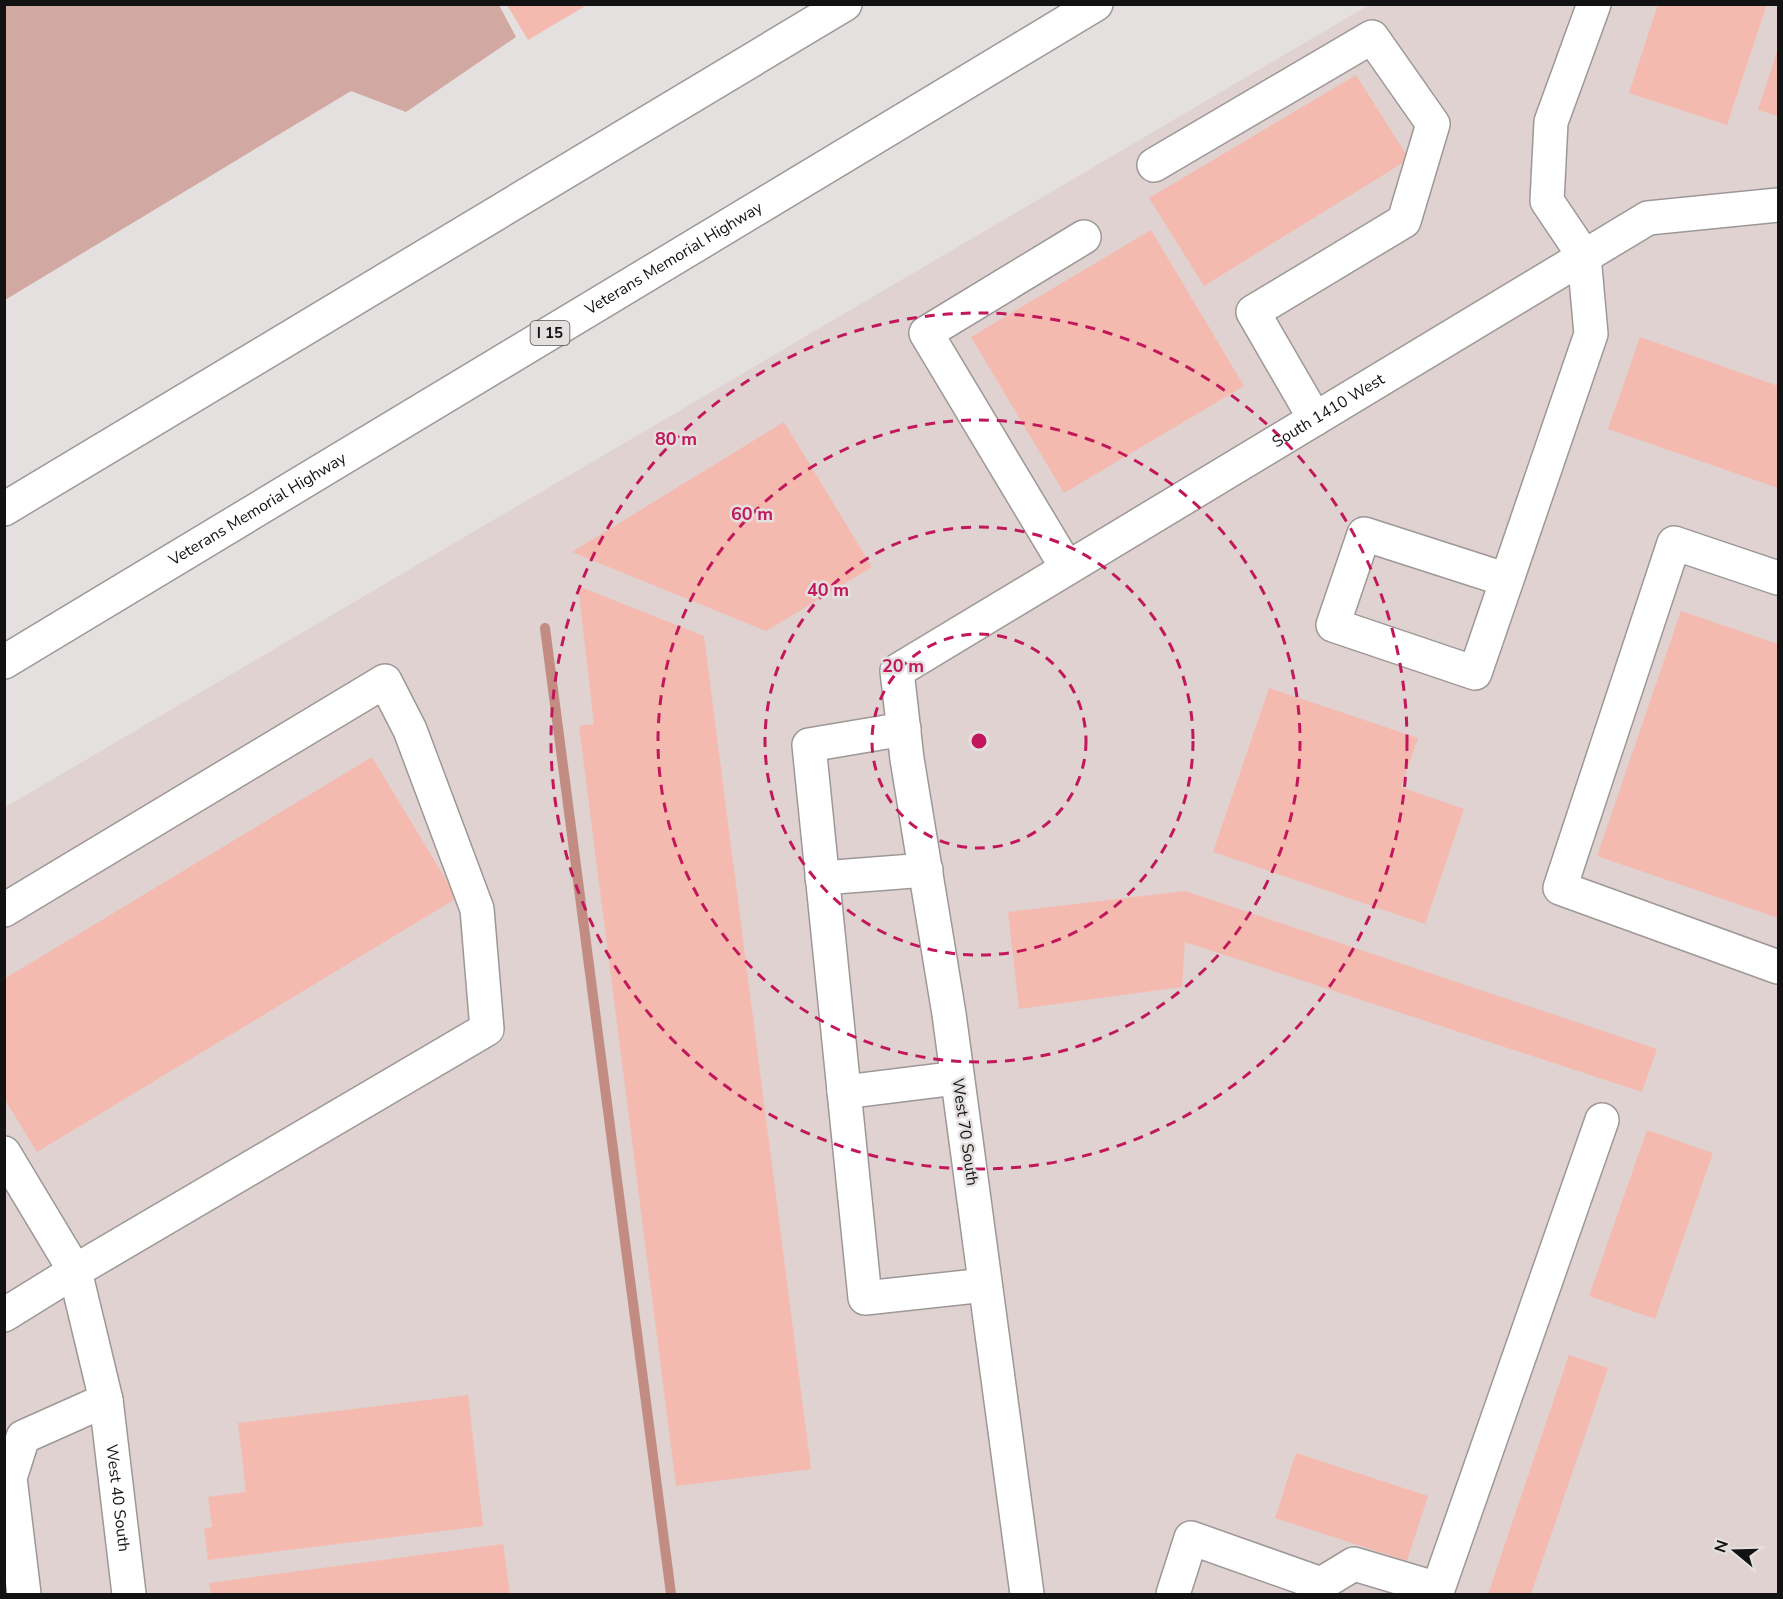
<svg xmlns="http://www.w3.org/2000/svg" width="1783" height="1599" viewBox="0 0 1783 1599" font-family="'Nunito Sans',sans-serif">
<rect width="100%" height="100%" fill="#e4e0df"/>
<path fill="#dfd2d0" d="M1369,5h409v1589h-1773l-1,-786z"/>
<path fill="#d2a9a2" d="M5,4l494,1 17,32 -110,75 -55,-21 -346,209z"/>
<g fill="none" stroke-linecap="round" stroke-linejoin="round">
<path stroke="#c38c82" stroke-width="10" d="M545,628l126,966"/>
</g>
<path fill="#f5baaf" d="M1658,4h109l-40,121 -98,-32z
M507,5h80l-59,35z
M1778,48v68l-20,-6z
M1356,75l53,84 -205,127 -55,-88z
M1151,230l93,156 -180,107 -93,-156z
M1640,337l138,49v102l-170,-59z
M784,422l88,145 -106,64 -194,-79z
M578,586l126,50 107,833 -135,17 -97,-760 15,-2z
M1681,611l97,33v274l-181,-62z
M1269,688l149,50 -17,49 63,22 -39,115 -212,-72z
M372,757l85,141 -420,254 -33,-54v-119z
M1185,891l472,158 -15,43 -457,-150 -3,45 -163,22 -11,-97z
M1647,1130l66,23 -58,166 -66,-23z
M1569,1355l39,13 -77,226h-43z
M468,1395l15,131 -275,34 -4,-32 8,-1 -4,-30 38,-5 -8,-69z
M1296,1453l132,43 -21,65 -132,-43z
M503,1544l7,50h-299l-2,-11z"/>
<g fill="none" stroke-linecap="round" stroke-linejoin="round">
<defs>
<g id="minor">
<path d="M1154,165l218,-128 61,87 -29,97 -151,91 62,107"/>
<path d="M1067,568l-141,-235 158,-96"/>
<path d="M1778,578l-104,-35 -114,345 218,79"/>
<path d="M1507,580l-143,-46 -31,91 142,48 116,-339 -7,-78 -37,-55 4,-79 43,-118"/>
<path d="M904,729l-95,16 56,553 120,-13"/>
<path d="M822,878l104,-8"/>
<path d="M4,910l381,-229 25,49 67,179 10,120 -412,242 -71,44"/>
<path d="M844,1092l113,-14"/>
<path id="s1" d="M4,1153l71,118 31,129 23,194"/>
<path d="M24,1594l-14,-116 13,-41 83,-37"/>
<path id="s2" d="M1027,1594l-78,-580 -42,-255 -10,-88 751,-453 130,-13"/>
<path d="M1173,1594l18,-56 130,46 33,-20 84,25 164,-469"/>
</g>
<g id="highway">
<path d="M4,509l841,-505"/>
<path id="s3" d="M4,662l1092,-658"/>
</g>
</defs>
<use href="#minor" stroke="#9d9897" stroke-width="36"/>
<use href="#highway" stroke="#9d9897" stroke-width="36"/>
<use href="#minor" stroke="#fff" stroke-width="33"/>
<use href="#highway" stroke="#fff" stroke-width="33"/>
</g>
<g fill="none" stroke="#c2185b" stroke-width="3" stroke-dasharray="10 8">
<circle cx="979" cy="741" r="107"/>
<circle cx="979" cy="741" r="214"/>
<circle cx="979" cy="741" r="321"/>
<circle cx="979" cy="741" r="428"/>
</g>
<g text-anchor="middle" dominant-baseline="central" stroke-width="5" stroke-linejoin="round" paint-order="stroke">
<rect fill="#e4e0df" stroke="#525050" stroke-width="1.5" x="530.5" y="321" width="39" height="24" rx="4.5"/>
<g font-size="15" font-weight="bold" fill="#131212">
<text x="550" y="333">I 15</text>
</g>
<g font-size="16" fill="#131212" stroke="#e4e0df">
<text stroke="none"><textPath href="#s3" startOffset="782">Veterans Memorial Highway</textPath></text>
<text stroke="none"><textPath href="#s2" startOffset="1436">South 1410 West</textPath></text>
<text stroke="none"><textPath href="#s3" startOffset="296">Veterans Memorial Highway</textPath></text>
<text transform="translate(965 1132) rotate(82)">West 70 South</text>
<text stroke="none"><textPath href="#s1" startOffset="369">West 40 South</textPath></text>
</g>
</g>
<circle cx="979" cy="741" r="9" fill="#c2185b" stroke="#e4e0df" stroke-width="3"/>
<g font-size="18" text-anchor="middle" font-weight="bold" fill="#c2185b" stroke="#e4e0df" stroke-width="5" stroke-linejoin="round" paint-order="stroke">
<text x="676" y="445">80 m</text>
<text x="752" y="520">60 m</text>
<text x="828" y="596">40 m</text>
<text x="903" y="672">20 m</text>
</g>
<rect width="1783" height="1599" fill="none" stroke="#131212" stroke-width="12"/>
<g transform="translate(1735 1551) rotate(289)" stroke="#e4e0df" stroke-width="4.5" paint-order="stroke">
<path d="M0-4.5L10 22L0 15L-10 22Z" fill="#131212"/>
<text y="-9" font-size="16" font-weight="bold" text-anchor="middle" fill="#131212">N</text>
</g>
</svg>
